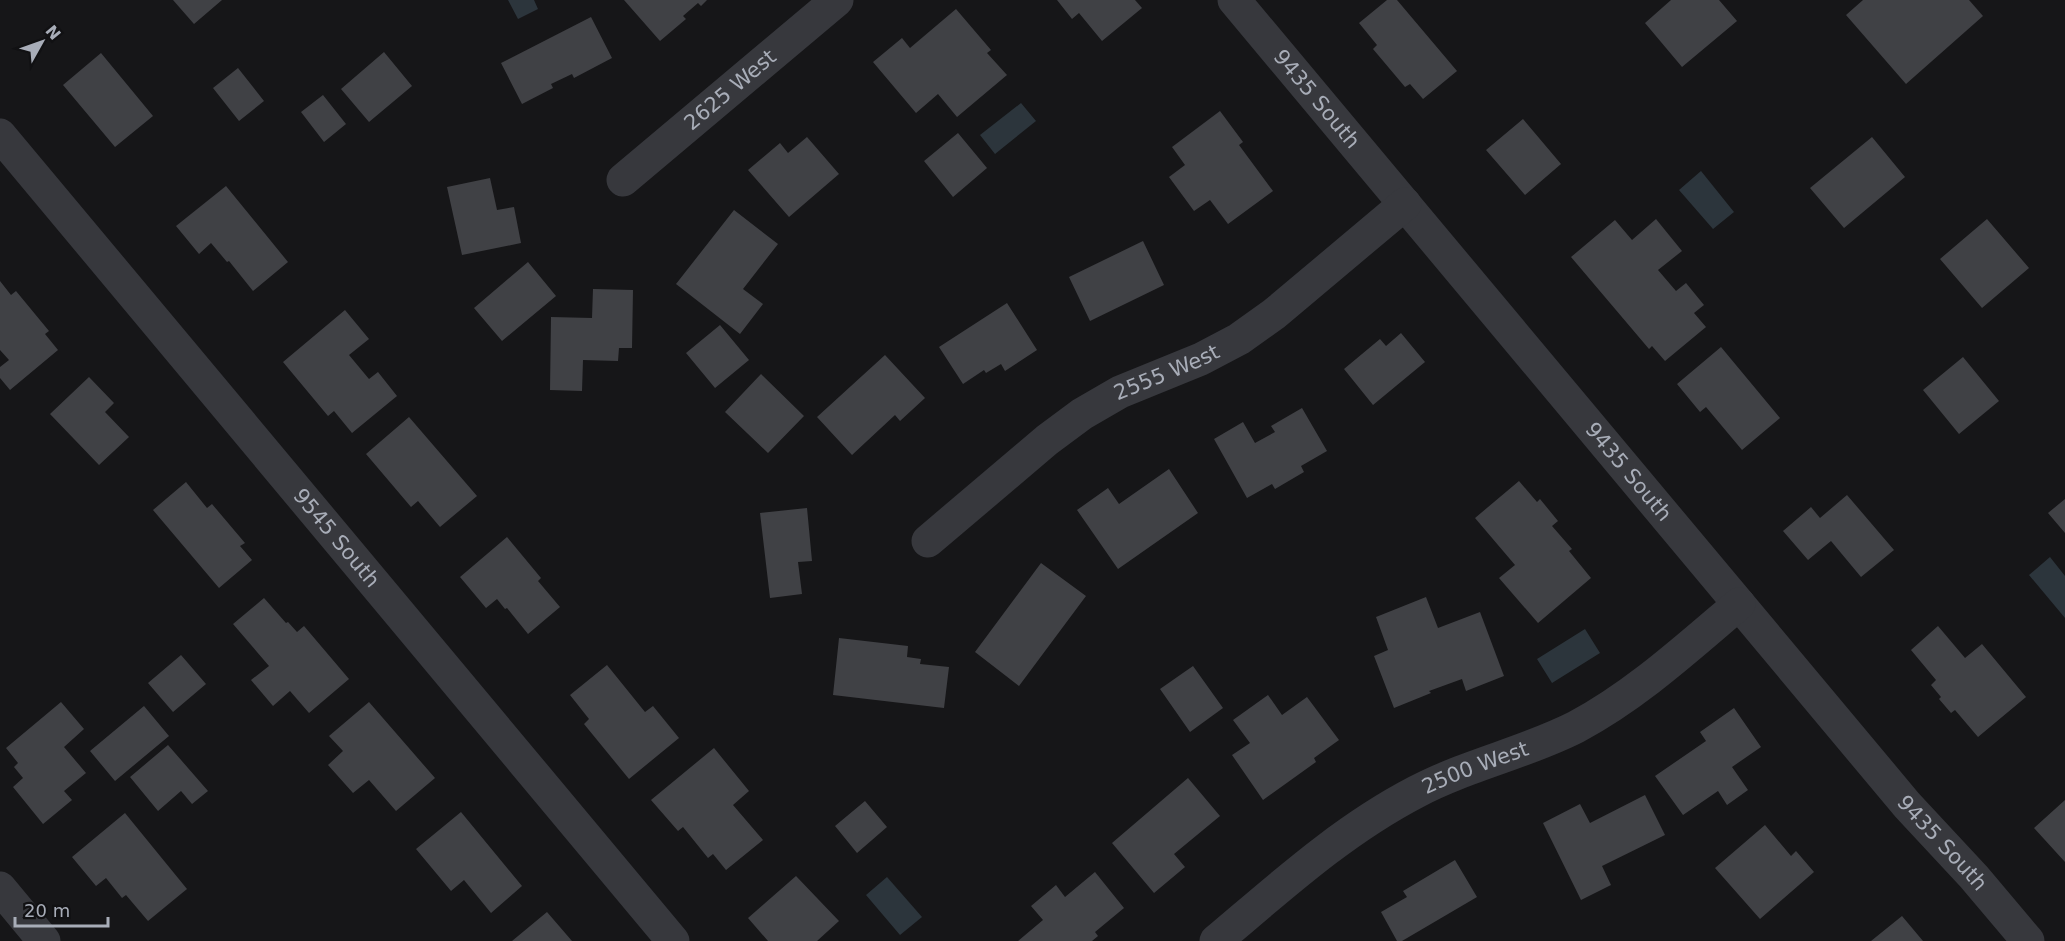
<svg xmlns="http://www.w3.org/2000/svg" width="2065" height="941" viewBox="0 0 2065 941" font-family="'DejaVu Sans',sans-serif">
<rect width="100%" height="100%" fill="#161618"/>
<path fill="#2c353c" d="M508,0h26l4,9 -20,10z
M1021,103l15,18 -41,33 -15,-19z
M1701,171l33,41 -21,17 -34,-39z
M2050,557l15,19v42l-36,-43z
M1585,629l15,24 -48,30 -15,-24z
M887,877l35,40 -22,18 -34,-40z"/>
<path fill="#404145" d="M173,0h49l-28,24z
M624,0h83l-6,6 -3,-3 -15,13 3,3 -26,22z
M1057,0h78l7,8 -40,33 -23,-28 -7,6z
M1387,0h10l60,71 -34,28 -13,-15 -5,3 -32,-38 4,-4 -18,-22z
M1671,0h48l18,21 -55,46 -37,-44z
M1863,0h106l14,16 -77,68 -60,-69z
M956,9l35,41 -4,3 20,22 -50,42 -19,-23 -22,19 -43,-51 29,-24 8,10z
M591,17l21,41 -38,20 -2,-4 -21,10 2,4 -31,16 -21,-41z
M384,52l28,34 -43,36 -28,-33z
M101,53l52,63 -38,31 -52,-62z
M238,68l26,33 -25,20 -26,-33z
M323,95l23,29 -22,18 -23,-30z
M1220,111l23,31 -4,3 34,46 -45,33 -18,-24 -16,11 -25,-34 16,-12 -13,-18z
M1523,119l38,45 -36,31 -39,-45z
M958,133l29,35 -34,29 -29,-36z
M807,137l32,37 -50,43 -41,-47 32,-27 8,10z
M1872,137l33,40 -61,51 -34,-40z
M490,178l7,32 17,-3 7,36 -59,12 -15,-68z
M226,186l62,76 -35,29 -24,-30 -2,1 -16,-19 -12,11 -23,-28z
M734,210l44,34 -35,45 20,15 -23,30 -64,-50z
M1656,219l26,32 -24,19 18,21 10,-8 18,22 -10,8 12,14 -41,34 -13,-15 -3,3 -78,-92 44,-37 17,20z
M1987,219l42,49 -47,40 -42,-49z
M1143,241l21,44 -74,36 -21,-44z
M528,262l28,34 -54,45 -28,-33z
M0,281l11,14 5,-4 33,40 -4,3 13,16 -48,40 -10,-12v-11l9,-7 -9,-10z
M593,289l40,1 -1,58h-13l-1,13 -35,-1 -1,31 -32,-1 1,-73 41,1z
M1007,303l30,47 -32,21 -4,-7 -15,9 -2,-3 -21,14 -24,-37z
M345,310l24,29 -20,16 20,24 9,-7 19,24 -45,37 -18,-22 -6,5 -45,-54z
M720,325l29,35 -34,28 -29,-35z
M1401,333l24,29 -52,43 -29,-36 36,-30 6,7z
M1721,347l59,71 -38,32 -36,-43 -6,5 -23,-28z
M885,355l40,43 -25,23 -5,-6 -43,40 -35,-38z
M1963,357l36,44 -40,33 -36,-44z
M761,374l43,42 -36,37 -43,-41z
M89,377l25,26 -9,9 24,25 -30,28 -49,-51z
M1302,408l25,43 -26,15 3,6 -29,17 -3,-5 -25,14 -33,-59 29,-17 12,21 20,-11 -4,-6z
M409,417l68,79 -37,31 -22,-26 -7,6 -45,-53z
M1169,469l29,44 -80,56 -41,-59 31,-22 11,16z
M1519,481l18,21 3,-3 18,22 -6,5 20,23 -3,2 22,27 -53,45 -39,-45 16,-13 -40,-47z
M186,482l21,26 5,-4 33,39 -5,3 12,14 -33,28 -66,-78z
M1847,495l47,55 -33,27 -30,-36 -23,19 -25,-29 28,-24 9,11z
M2065,499v34l-17,-20z
M807,508l5,53 -14,1 4,32 -32,4 -10,-85z
M507,537l34,41 -3,3 22,26 -32,27 -21,-26 -2,1 -8,-10 -11,9 -26,-31z
M1041,563l45,33 -67,90 -44,-34z
M1426,597l12,31 42,-16 24,64 -38,15 -4,-12 -33,12 2,2 -37,15 -20,-52 14,-6 -12,-33z
M264,598l22,25 2,-1 9,10 7,-6 45,53 -40,34 -19,-22 -17,15 -22,-26 18,-14 -36,-42z
M1938,626l27,32 17,-14 44,53 -48,40 -23,-27 -4,3 -12,-14 2,-2 -10,-12 5,-5 -25,-30z
M839,638l69,8 -1,11 14,2 -1,5 29,3 -5,41 -111,-13z
M181,655l25,29 -33,28 -25,-29z
M607,665l38,47 8,-6 26,32 -50,41 -45,-55 5,-5 -19,-24z
M1193,666l30,42 -33,24 -30,-43z
M1268,695l14,20 25,-18 32,43 -25,18 2,4 -53,38 -31,-45 18,-12 -17,-23z
M61,702l23,27 -20,18 22,26 -22,18 8,9 -29,24 -30,-37 10,-9 -9,-11 4,-4 -12,-15z
M369,702l66,76 -39,33 -27,-31 -16,13 -25,-28 15,-14 -14,-15z
M144,706l25,30 -54,45 -25,-30z
M1734,708l27,39 -29,20 16,23 -21,15 -9,-14 -35,24 -28,-39 51,-35 -6,-9z
M168,745l40,46 -16,13 -11,-13 -23,20 -28,-34z
M714,748l35,43 -16,14 30,35 -37,30 -13,-16 -5,4 -25,-31 -5,4 -27,-31z
M1188,778l32,38 -46,38 11,13 -31,26 -42,-50z
M1645,795l20,40 -63,31 9,19 -30,15 -38,-77 37,-19 10,19z
M2065,800v62l-31,-34z
M865,801l22,26 -30,26 -22,-27z
M461,812l61,74 -31,27 -27,-33 -13,11 -35,-42z
M125,813l62,76 -39,32 -22,-26 -4,3 -16,-20 -10,8 -24,-29z
M1765,825l26,31 5,-5 18,21 -54,47 -45,-51z
M1455,860l22,37 -75,44h-5l-16,-29 26,-15 -4,-6z
M1095,872l29,36 -29,24 3,4 -6,5h-74l25,-21 -12,-14 25,-21 9,12z
M796,876l43,45 -22,20h-49l-20,-23z
M547,912l25,29h-60z
M1902,916l21,25h-52z"/>
<g fill="none" stroke-linecap="round" stroke-linejoin="round">
<g stroke="#37383d" stroke-width="33">
<path id="s1" d="M1234,0l673,805 67,72 54,64"/>
<path id="s2" d="M0,135l673,806"/>
<path id="s3" d="M623,180l214,-180"/>
<path id="s4" d="M928,541l119,-101 35,-26 38,-22 81,-33 38,-20 35,-25 131,-110"/>
<path d="M0,888l44,53"/>
<path id="s5" d="M1216,941c63,-53 125,-110 200,-149 51,-27 109,-39 160,-65 60,-32 111,-79 163,-123"/>
</g>
</g>
<g text-anchor="middle" dominant-baseline="central" stroke-width="4.5" stroke-linejoin="round" paint-order="stroke">
<g font-size="21" fill="#a8adb8" stroke="#111113">
<text stroke="none"><textPath href="#s3" startOffset="140">2625 West</textPath></text>
<text stroke="none"><textPath href="#s1" startOffset="129">9435 South</textPath></text>
<text stroke="none"><textPath href="#s4" startOffset="294">2555 West</textPath></text>
<text stroke="none"><textPath href="#s1" startOffset="615">9435 South</textPath></text>
<text stroke="none"><textPath href="#s2" startOffset="525">9545 South</textPath></text>
<text stroke="none"><textPath href="#s5" startOffset="314">2500 West</textPath></text>
<text stroke="none"><textPath href="#s1" startOffset="1101">9435 South</textPath></text>
</g>
</g>
<g transform="translate(42 42) rotate(50)" stroke="#111113" stroke-width="4.5" paint-order="stroke">
<path d="M0-4.5L10 22L0 15L-10 22Z" fill="#a8adb8"/>
<text y="-9" font-size="16" font-weight="bold" text-anchor="middle" fill="#a8adb8">N</text>
</g>
<path d="M15 917v9h93v-9" fill="none" stroke="#a8adb8" stroke-width="3"/>
<text x="24" y="917" font-size="18" fill="#a8adb8" stroke="#111113" stroke-width="4.5" paint-order="stroke">20 m</text>
</svg>
